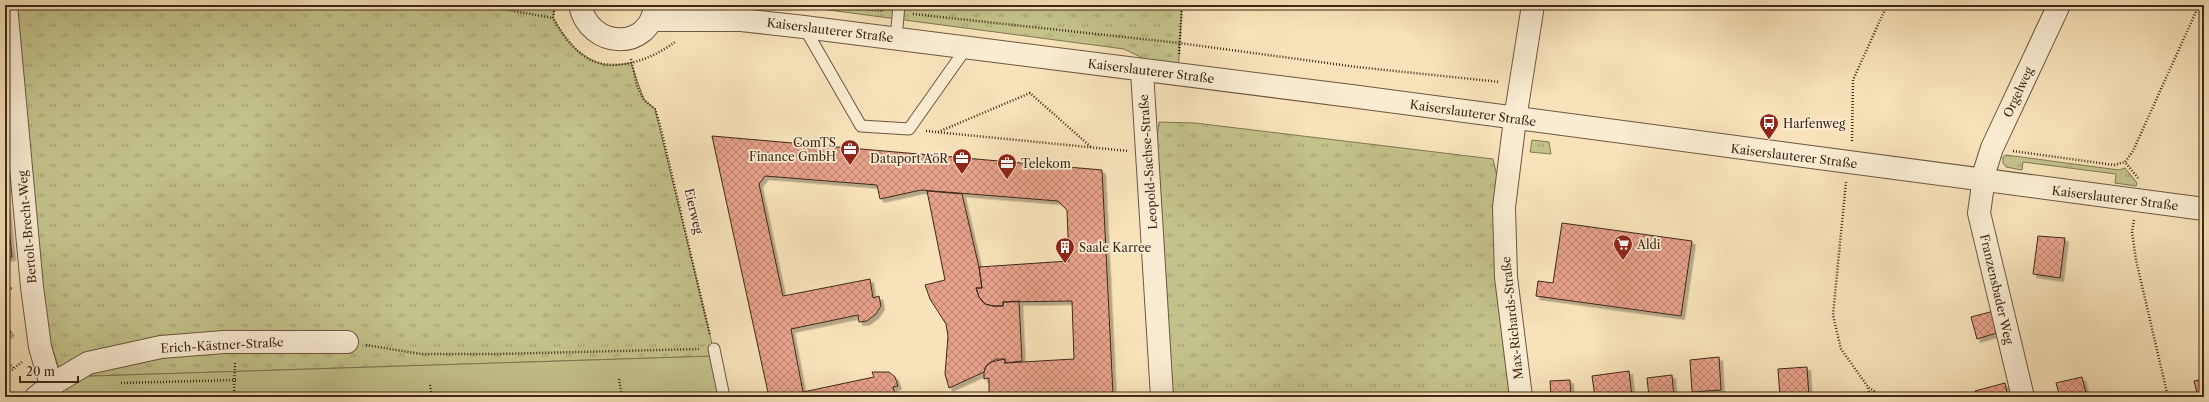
<svg xmlns="http://www.w3.org/2000/svg" width="2209" height="402" viewBox="0 0 2209 402" font-family="'Libre Caslon Text',serif">
<defs>
<pattern id="grass-tufts" width="24" height="20" patternUnits="userSpaceOnUse"><rect width="24" height="20" fill="#c3c28b"/><path d="M3 7l-1-3M5 7V3M7 7l1-3M15 17l-1-3M17 17v-4M19 17l1-3" fill="none" stroke="#a09e71"/></pattern>
<pattern id="building-cross-hatch" width="8" height="8" patternUnits="userSpaceOnUse"><rect width="8" height="8" fill="#e6a18a"/><path d="M0 0l8 8M0 8l8-8" fill="none" stroke="#bc8370"/></pattern>
<filter id="shadow"><feDropShadow dx="3.5" dy="3.5" stdDeviation="0" flood-color="#0004"/></filter>
</defs>
<rect width="100%" height="100%" fill="#f7e2b9"/>
<filter id="stains"><feTurbulence type="fractalNoise" baseFrequency=".005" numOctaves="4"/><feColorMatrix values="0 0 0 0 .2 0 0 0 0 .09 0 0 0 0 .02 0 0 0 .5 -.17"/></filter>
<radialGradient id="worn" r=".72"><stop offset=".6" stop-color="#630" stop-opacity="0"/><stop offset="1" stop-color="#630" stop-opacity=".3"/></radialGradient>
<path fill="url(#grass-tufts)" stroke="#807652" d="M9,5h546l-2,13c12,21 27,41 53,47 7,1 17,-1 25,-2l13,37 11,9 60,247 -653,21 -30,-90z
M791,5h391l-4,70 -54,-26z
M1159,122l36,1 298,36 11,48 17,190h-359l-7,-243z
M1532,140l17,2 2,12 -21,-2z
M2006,155l113,15 6,-2 12,15 -1,3 -21,-3 1,-9 -93,-12 -1,8 -16,-3 -3,-4v-6z"/>
<path fill="#c3c28b" stroke="#807652" d="M715,356l8,41h-654l-7,-20z"/>
<path fill="url(#building-cross-hatch)" stroke="#3e2919" filter="url(#shadow)" d="M712,136l390,34 11,225 -124,2v-19l-5,1v-7l2,-6 5,-4 14,-3v4l69,-4 -2,-58 -69,1v4h-10l-8,-2 -6,-7 -3,-9h6l-3,-21 90,-6 -2,-51 -9,-9 -137,-11 -41,9 -3,-14 -112,-9 -6,8 24,112 87,-17 3,19 6,-2 2,10 -5,8 -9,7 -8,1 -1,-7 -67,14 12,63 71,-15 -2,-5h17l6,5 3,9 -5,1 3,10h-127z
M5,186l7,71 -7,1z
M927,191l35,3 17,73 3,21h-6l3,9 6,7 8,2h10v-4l16,-1 3,60 -17,2v-4h-9l-10,7 -2,6 -35,16 -4,-14 3,-38 -2,-12 -16,-25 -5,-14 20,-5z
M1562,223l130,18 -11,75 -145,-20 2,-15 15,2z
M2038,236l27,2 -5,40 -27,-4z
M1994,311l6,21 -23,7 -6,-22z
M5,325l6,7 -6,6z
M1719,357l2,33 -29,2 -2,-32z
M1807,367l2,30h-29l-2,-28z
M1629,371l3,26h-37l-3,-21z
M1672,375l2,22h-25l-2,-19z
M2082,377l5,20h-27l-4,-14z
M2204,379v18h-6l-4,-16z
M1570,380l1,17h-20l-1,-16z
M2005,383l3,14h-31l-2,-6z"/>
<g fill="none" stroke-linecap="round" stroke-linejoin="round">
<defs>
<path id="service" d="M804,27l57,99 48,3 58,-82
M896,38l3,-33
M714,349l10,48
M51,385l8,12"/>
<path id="minor" d="M6,5l26,282 8,60 11,38
M1142,71l20,326
M36,397l15,-12 37,-22 73,-16 63,-5h123
M1521,397l-15,-120 -2,-70 11,-88 18,-114
M2023,397l-44,-184 6,-43 7,-22 67,-143"/>
<path id="tertiary" d="M580,5c9,44 70,47 75,1
M651,20h90l63,7 547,69 853,113"/>
</defs>
<use href="#service" stroke="#6c5741" stroke-width="13"/>
<use href="#minor" stroke="#6c5741" stroke-width="24"/>
<use href="#tertiary" stroke="#6c5741" stroke-width="24"/>
<path stroke="#3e2919" stroke-width="2.5" stroke-dasharray="1 2" stroke-linecap="butt" d="M479,5l74,13
M555,5l-2,13c8,14 17,28 31,38 27,19 67,4 91,-14
M821,5l63,6
M913,14l266,29 178,24 143,15
M1179,54l3,-49
M631,59l6,27 7,14 11,9 5,16 50,210
M926,131l202,20
M938,132l92,-39 61,54
M1852,141l1,-61 34,-75
M2013,151l101,14 11,-3
M2138,178l-13,-16 8,-11 66,-146
M1846,182l-13,133 8,34 27,38 15,10
M2134,220l-2,12 4,28 32,137
M5,290l7,-2
M366,345l55,9h78l200,-5
M5,358l9,11
M235,363c0,12 -2,23 0,34
M5,376l18,-15
M619,379l3,18
M121,383l115,-3
M430,385l2,12
M1868,388l2,9"/>
<use href="#service" stroke="#faecd2" stroke-width="11"/>
<use href="#minor" stroke="#faecd2" stroke-width="22"/>
<use href="#tertiary" stroke="#faecd2" stroke-width="22"/>
</g>
<defs>
<symbol id="bus-pin" viewBox="-11 -11 22 30"><path d="M0 17L-7.5 6A9.5 9.5 0 1 1 7.5 6Z" fill="#8f2418" stroke="#faecd2"/><path d="M-5-6H5V4H4V6H2V4H-2V6H-4V4H-5ZM-3.5-4V0h7V-4ZM-3.5 1.2v1.5H-2V1.2ZM2 1.2v1.5H3.5V1.2Z" fill="#fff"/></symbol>
<symbol id="office-pin" viewBox="-11 -11 22 30"><path d="M0 17L-7.5 6A9.5 9.5 0 1 1 7.5 6Z" fill="#8f2418" stroke="#faecd2"/><path d="M-6-3h4V-5.5h4V-3h4V5H-6ZM-1-4.5V-3h2v-1.5ZM-6 0V1H6V0Z" fill="#fff"/></symbol>
<symbol id="supermarket-pin" viewBox="-11 -11 22 30"><path d="M0 17L-7.5 6A9.5 9.5 0 1 1 7.5 6Z" fill="#8f2418" stroke="#faecd2"/><path d="M-6-5.5h2.5l.6 2H6L4.5 2H-2.5L-4.4-4H-6ZM-1.5 3.2a1.3 1.3 0 1 0 .1 0ZM3 3.2a1.3 1.3 0 1 0 .1 0Z" fill="#fff"/></symbol>
<symbol id="building-pin" viewBox="-11 -11 22 30"><path d="M0 17L-7.5 6A9.5 9.5 0 1 1 7.5 6Z" fill="#8f2418" stroke="#faecd2"/><path d="M-4-6H4V6H1V3H-1V6H-4ZM-2.5-4.3h1.7v1.8h-1.7ZM.8-4.3h1.7v1.8H.8ZM-2.5-1h1.7V.8h-1.7ZM.8-1h1.7V.8H.8Z" fill="#fff"/></symbol>
</defs>
<g fill-rule="evenodd">
<use href="#bus-pin" x="1758" y="112" width="22" height="30"/>
<use href="#office-pin" x="839" y="138" width="22" height="30"/>
<use href="#office-pin" x="951" y="147" width="22" height="30"/>
<use href="#office-pin" x="996" y="152" width="22" height="30"/>
<use href="#supermarket-pin" x="1612" y="233" width="22" height="30"/>
<use href="#building-pin" x="1054" y="236" width="22" height="30"/>
</g>
<g text-anchor="middle" dominant-baseline="central" stroke-width="3.5" stroke-linejoin="round" paint-order="stroke">
<g font-size="12" fill="#3e2919" stroke="#faecd2">
<text transform="translate(830 30) rotate(7)">Kaiserslauterer Straße</text>
<text transform="translate(1151 71) rotate(7)">Kaiserslauterer Straße</text>
<text transform="translate(2018 92) rotate(-65)">Orgelweg</text>
<text transform="translate(1473 113) rotate(8)">Kaiserslauterer Straße</text>
<text transform="translate(1794 156) rotate(7)">Kaiserslauterer Straße</text>
<text transform="translate(1148 162) rotate(-94)">Leopold-Sachse-Straße</text>
<text transform="translate(2115 198) rotate(7)">Kaiserslauterer Straße</text>
<text transform="translate(694 211) rotate(77)">Eierweg</text>
<text transform="translate(27 227) rotate(-95)">Bertolt-Brecht-Weg</text>
<text transform="translate(1997 289) rotate(77)">Franzensbader Weg</text>
<text transform="translate(1512 318) rotate(-96)">Max-Richards-Straße</text>
<text transform="translate(222 345) rotate(-3)">Erich-Kästner-Straße</text>
</g>
<g font-size="12" fill="#3e2919" stroke="#faecd2" text-anchor="start">
<text x="1783" y="123">Harfenweg</text>
<text x="836" y="142" text-anchor="end">ComTS<tspan x="836" dy="14">Finance GmbH</tspan></text>
<text x="948" y="158" text-anchor="end">Dataport AöR</text>
<text x="1021" y="163">Telekom</text>
<text x="1637" y="244">Aldi</text>
<text x="1079" y="247">Saale Karree</text>
</g>
</g>
<rect width="2209" height="402" fill="none" stroke="#f7e2b9" stroke-width="20"/>
<rect x="6" y="6" width="2197" height="390" fill="none" stroke="#3e2919" stroke-width="2"/>
<rect x="10" y="10" width="2189" height="382" fill="none" stroke="#3e2919"/>
<path d="M20 376v6h58v-6" fill="none" stroke="#3e2919" stroke-width="2"/>
<text x="26" y="376" font-size="12" fill="#3e2919" stroke="#faecd2" stroke-width="3" paint-order="stroke">20 m</text>
<rect width="100%" height="100%" filter="url(#stains)"/>
<rect width="100%" height="100%" fill="url(#worn)"/>
</svg>
